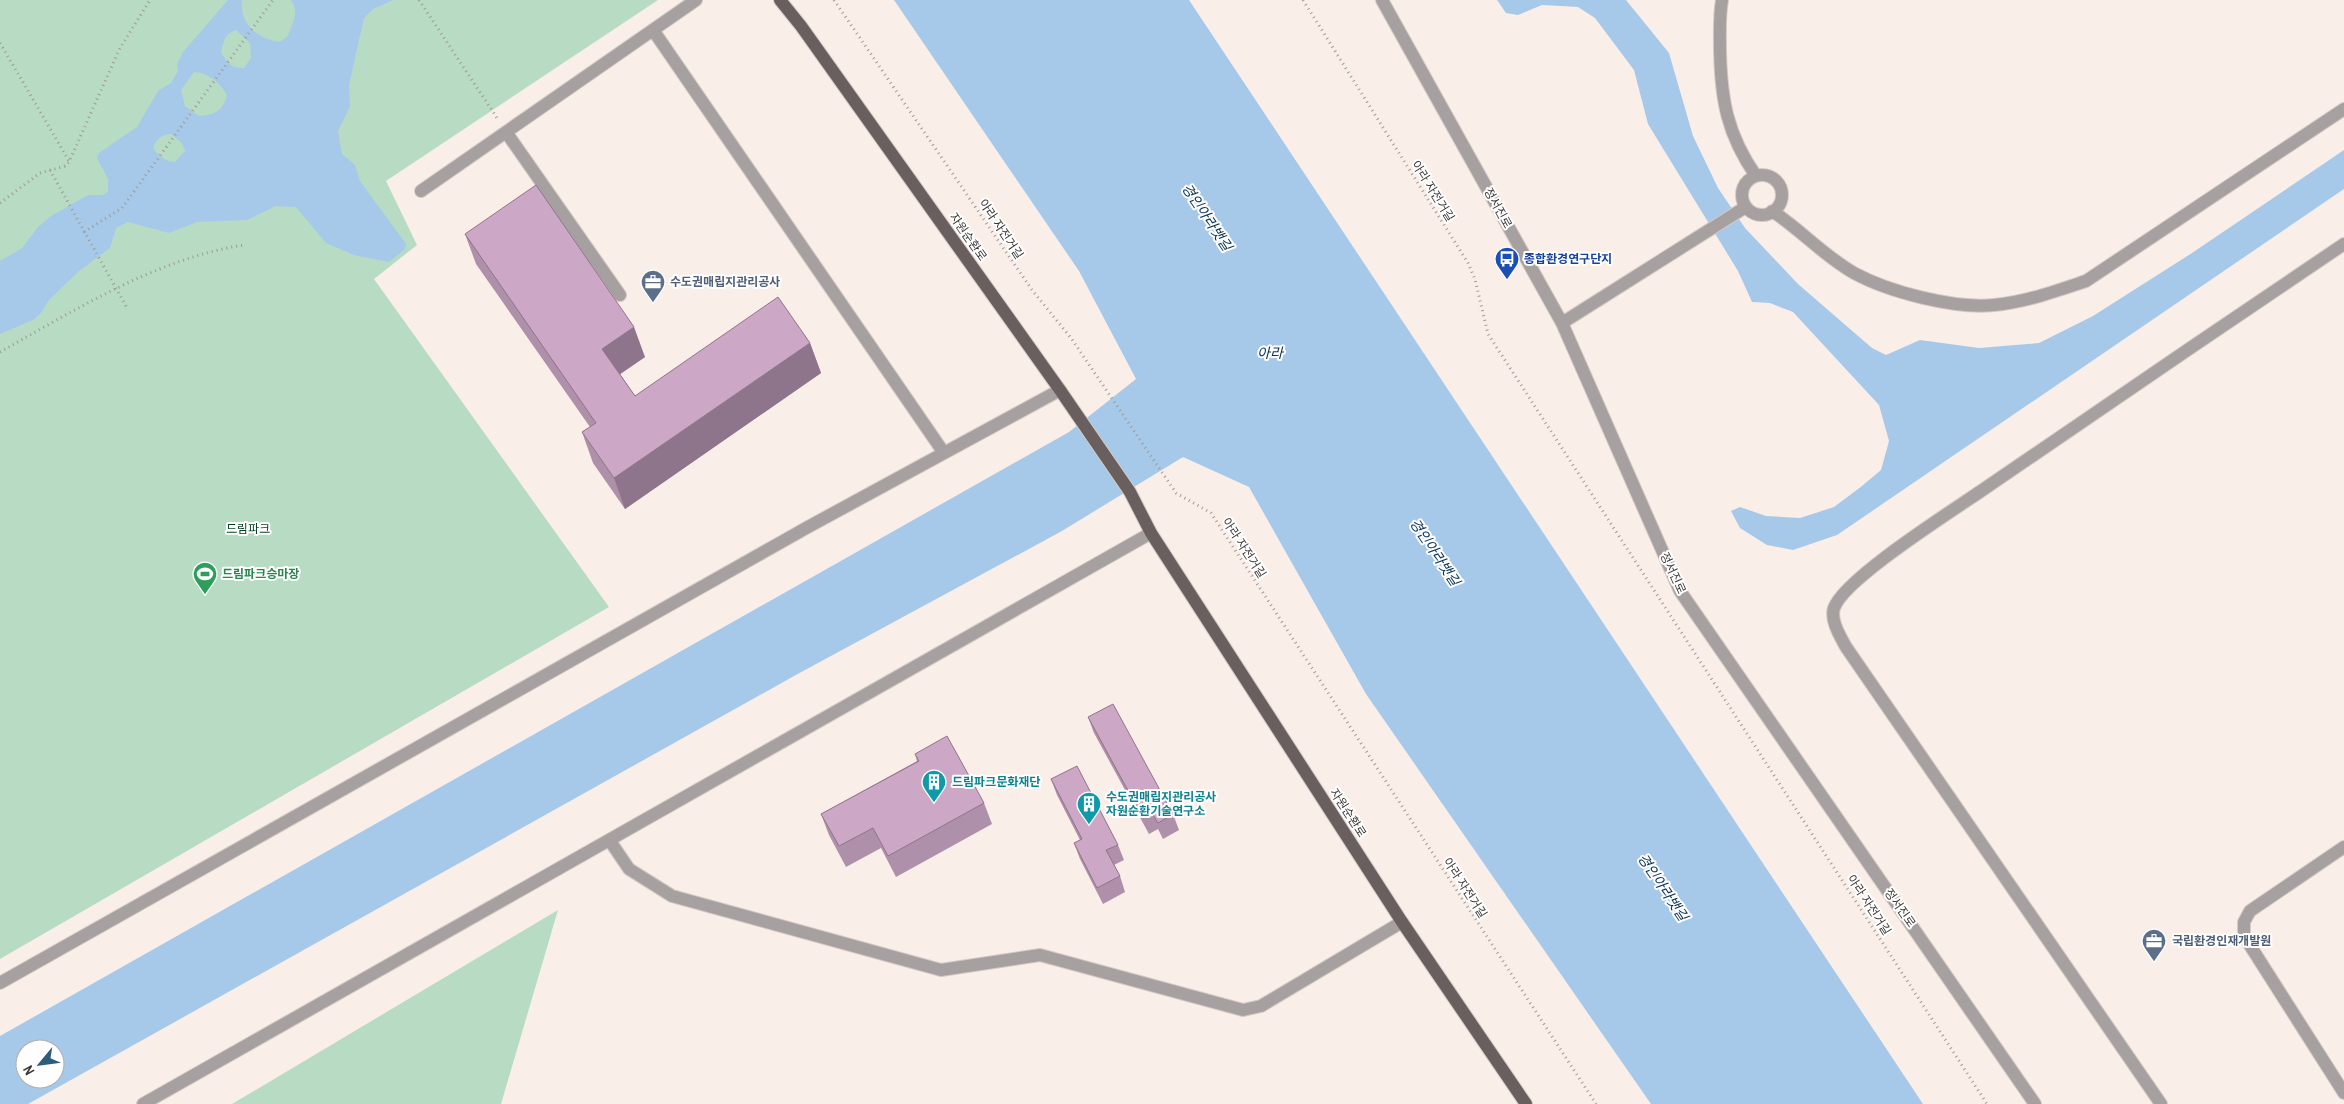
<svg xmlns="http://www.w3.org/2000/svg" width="2344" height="1104" viewBox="0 0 2344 1104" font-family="'Archivo Narrow','Noto Sans KR',sans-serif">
<rect width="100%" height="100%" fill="#faeee9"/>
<path fill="#b8dbc4" d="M0,0h658l-272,181 31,64 -43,34 235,328 -609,352z
M558,910l-57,194h-269z"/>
<path fill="#a6c9ea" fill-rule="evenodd" d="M228,0h14c-3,24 16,39 38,42l8,-6c4,-14 12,-22 3,-36h102l-20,9 -9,9 -15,67 1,21 -12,25 4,23 13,11 5,16 46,63 -1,5 -16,13 -35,-7 -28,-12 -30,-36 -20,-1 -29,14 -50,2 -28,11 -41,-11 -12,6 -6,20 -31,23 -30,29 -8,13 -8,7 -33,14v-73l22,-13 16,-21 13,-11 37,-21h14l6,-3v-13l-11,-21 2,-5 38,-26 21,-36 13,-8 7,-12 -1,-7 6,-12zM236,30l14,13 1,15 -7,10c-13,1 -16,-5 -23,-15 2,-11 4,-20 15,-23zM194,72c15,1 25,10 33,23 -4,16 -12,20 -28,21l-14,-10 -4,-16zM171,134l11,9 3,8 -10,11c-10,-1 -16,-5 -22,-14 3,-9 8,-13 18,-14z
M894,0h295l734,1104h-272l-285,-410 -117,-207 -66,-30 -121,74 -268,145 -766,428h-28v-68l1069,-604 67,-53 -57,-108zM25,1049h30v30h-30z
M1497,0h129l43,53 24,83 25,52 27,40 53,56 74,64 14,7 34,-15 59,8 60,-5 54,-27 99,-63 152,-103v39l-507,346 -44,15 -26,-5 -27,-17 -9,-17 9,-4 26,9 34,2 34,-11 28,-21 19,-16 8,-29 -10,-36 -86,-93 -23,-9 -18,-1 -14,-31 -90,-147 -14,-54 -39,-52 -17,-11 -36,-2 -24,10 -12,-2z"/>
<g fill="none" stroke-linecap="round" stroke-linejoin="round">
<defs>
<path id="minor" d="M1382,0l180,323 118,268 355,513
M1722,0c-3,17 -2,33 -2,50 1,50 7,84 36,126
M653,30l291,423
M506,132l114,163
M1742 195a20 20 0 1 1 40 0a20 20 0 1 1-40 0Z
M421,191l275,-191
M1772,211c29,19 52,45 82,62 35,19 100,36 140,32 32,-3 62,-14 92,-24l258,-172
M1562,323l182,-115
M610,841l19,28 43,27 269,74 99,-15 203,55 18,-4 141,-84
M2344,847l-94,64 -6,11v14l100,157
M0,983l808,-456 252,-137
M143,1104l1008,-571
M2161,1104l-315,-457c-6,-11 -16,-27 -12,-39 10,-29 118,-97 147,-117 120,-83 242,-165 363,-247"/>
<path id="major" d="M780,0l21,26 259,364 70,102 21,41 251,389 124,182"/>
</defs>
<use href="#minor" stroke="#d4c9c5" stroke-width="14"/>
<use href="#major" stroke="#d4c9c5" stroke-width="14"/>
<path stroke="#a19995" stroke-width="3" stroke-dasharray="1 4" stroke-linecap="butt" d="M419,0l80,121
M834,0l198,290 39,48 105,155 35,20 385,591
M1303,0l165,263 7,16 13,55 499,770
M0,43l69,118
M50,170l77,138
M0,203l40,-30 25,-7 4,-4 51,-114 30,-48
M84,232l38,-24 151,-208
M0,352c75,-42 158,-94 244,-107"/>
<use href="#minor" stroke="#a6a1a0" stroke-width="12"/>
<use href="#major" stroke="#685f5e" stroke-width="12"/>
</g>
<path fill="#af90aa" d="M465,234l180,123 -25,17 15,22 175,-53 11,30 -196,136 -32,-46 -11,-31 8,-5 -114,-163z
M1088,717l85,97 6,16 -16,9 -5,-10 -9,5 -55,-101z
M915,754l69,49 8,21 -96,53 -15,-29 -35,19 -17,-32 -8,-21 96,-53z
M1051,779l67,66 6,15 -10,5 6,11 5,16 -22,12 -23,-45 -6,-16 6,-3 -23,-45z"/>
<path fill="#8f758b" d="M634,327l11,30 -32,22 -11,-30z
M810,343l11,30 -196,136 -11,-31z"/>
<path fill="#cca7c6" stroke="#8f758b" d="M536,185l98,142 -32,22 33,47 143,-99 32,46 -196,135 -32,-46 14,-9 -131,-189z
M1113,704l60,110 -15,9 -6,-10 -9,5 -55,-101z
M947,736l37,67 -96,53 -15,-28 -34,18 -18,-32 98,-53 -4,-7z
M1077,766l41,79 -12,5 14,26 -23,12 -23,-45 8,-4 -31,-60z"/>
<defs>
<symbol id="bus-pin" viewBox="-11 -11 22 30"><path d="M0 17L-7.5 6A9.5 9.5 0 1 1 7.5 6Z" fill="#1a4fb4" stroke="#fefefe"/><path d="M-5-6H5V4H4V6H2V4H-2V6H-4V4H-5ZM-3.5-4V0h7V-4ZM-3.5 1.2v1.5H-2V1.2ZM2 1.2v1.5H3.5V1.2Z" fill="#fff"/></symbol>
<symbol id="office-pin" viewBox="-11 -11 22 30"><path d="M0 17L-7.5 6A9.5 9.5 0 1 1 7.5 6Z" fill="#5c6f8a" stroke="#fefefe"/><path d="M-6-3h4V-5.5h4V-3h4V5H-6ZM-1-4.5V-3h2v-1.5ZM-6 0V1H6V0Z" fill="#fff"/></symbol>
<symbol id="stadium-pin" viewBox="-11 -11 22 30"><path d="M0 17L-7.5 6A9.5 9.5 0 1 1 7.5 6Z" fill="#2e9e5b" stroke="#fefefe"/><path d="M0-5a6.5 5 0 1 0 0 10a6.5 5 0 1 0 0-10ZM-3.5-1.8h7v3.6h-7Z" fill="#fff"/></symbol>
<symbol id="building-pin" viewBox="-11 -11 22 30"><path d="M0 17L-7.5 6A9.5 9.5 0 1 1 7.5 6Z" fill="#0f9aa8" stroke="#fefefe"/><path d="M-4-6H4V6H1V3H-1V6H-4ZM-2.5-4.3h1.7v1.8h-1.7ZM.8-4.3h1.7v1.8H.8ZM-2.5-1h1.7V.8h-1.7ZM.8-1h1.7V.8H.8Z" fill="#fff"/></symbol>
</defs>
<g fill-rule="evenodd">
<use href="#bus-pin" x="1493" y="245" width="28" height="38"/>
<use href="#office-pin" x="639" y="268" width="28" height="38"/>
<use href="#stadium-pin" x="191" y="560" width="28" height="38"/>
<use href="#building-pin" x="920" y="768" width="28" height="38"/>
<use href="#building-pin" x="1075" y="790" width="28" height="38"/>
<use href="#office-pin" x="2140" y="927" width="28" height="38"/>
</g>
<g text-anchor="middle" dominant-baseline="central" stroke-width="4" stroke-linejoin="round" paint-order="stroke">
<g font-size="12" fill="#3b3735" stroke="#fefefe">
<text transform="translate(1433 191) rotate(58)">아라 자전거길</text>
<text transform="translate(1498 208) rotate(61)">정서진로</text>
<text transform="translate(1001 229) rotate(56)">아라 자전거길</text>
<text transform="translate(968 237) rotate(55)">자원순환로</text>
<text transform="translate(1244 548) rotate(57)">아라 자전거길</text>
<text transform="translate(1673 573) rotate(65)">정서진로</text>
<text transform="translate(1348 813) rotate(57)">자원순환로</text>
<text transform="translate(1465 888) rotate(57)">아라 자전거길</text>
<text transform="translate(1869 905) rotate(57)">아라 자전거길</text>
<text transform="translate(1900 908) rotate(55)">정서진로</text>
</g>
<g font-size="12" font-weight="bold" fill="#164399" stroke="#fefefe" text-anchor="start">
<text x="1524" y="259">종합환경연구단지</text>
</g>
<g font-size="12" font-weight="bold" fill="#4e5e75" stroke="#fefefe" text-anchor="start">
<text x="670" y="282">수도권매립지관리공사</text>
<text x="2172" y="941">국립환경인재개발원</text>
</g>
<g font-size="12" fill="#023b21" stroke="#fefefe">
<text x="248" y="529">드림파크</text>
</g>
<g font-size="12" font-weight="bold" fill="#27864d" stroke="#fefefe" text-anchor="start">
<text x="222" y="574">드림파크승마장</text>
</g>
<g font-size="12" font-weight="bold" fill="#0d838f" stroke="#fefefe" text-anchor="start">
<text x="952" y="782">드림파크문화재단</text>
<text x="1106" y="797">수도권매립지관리공사<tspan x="1106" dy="14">자원순환기술연구소</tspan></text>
</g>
<g font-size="14" font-style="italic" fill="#093151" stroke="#fefefe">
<text transform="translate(1207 217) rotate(56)">경인아라뱃길</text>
<text x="1270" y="353">아라</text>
<text transform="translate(1435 552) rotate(56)">경인아라뱃길</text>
<text transform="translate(1663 887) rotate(56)">경인아라뱃길</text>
</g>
</g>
<g transform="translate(40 1064) rotate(241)"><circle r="24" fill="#fefefe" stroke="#b0aeae"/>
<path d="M0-4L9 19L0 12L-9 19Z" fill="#2e5c7c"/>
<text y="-8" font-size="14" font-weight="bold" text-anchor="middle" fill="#3b3735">N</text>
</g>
</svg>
